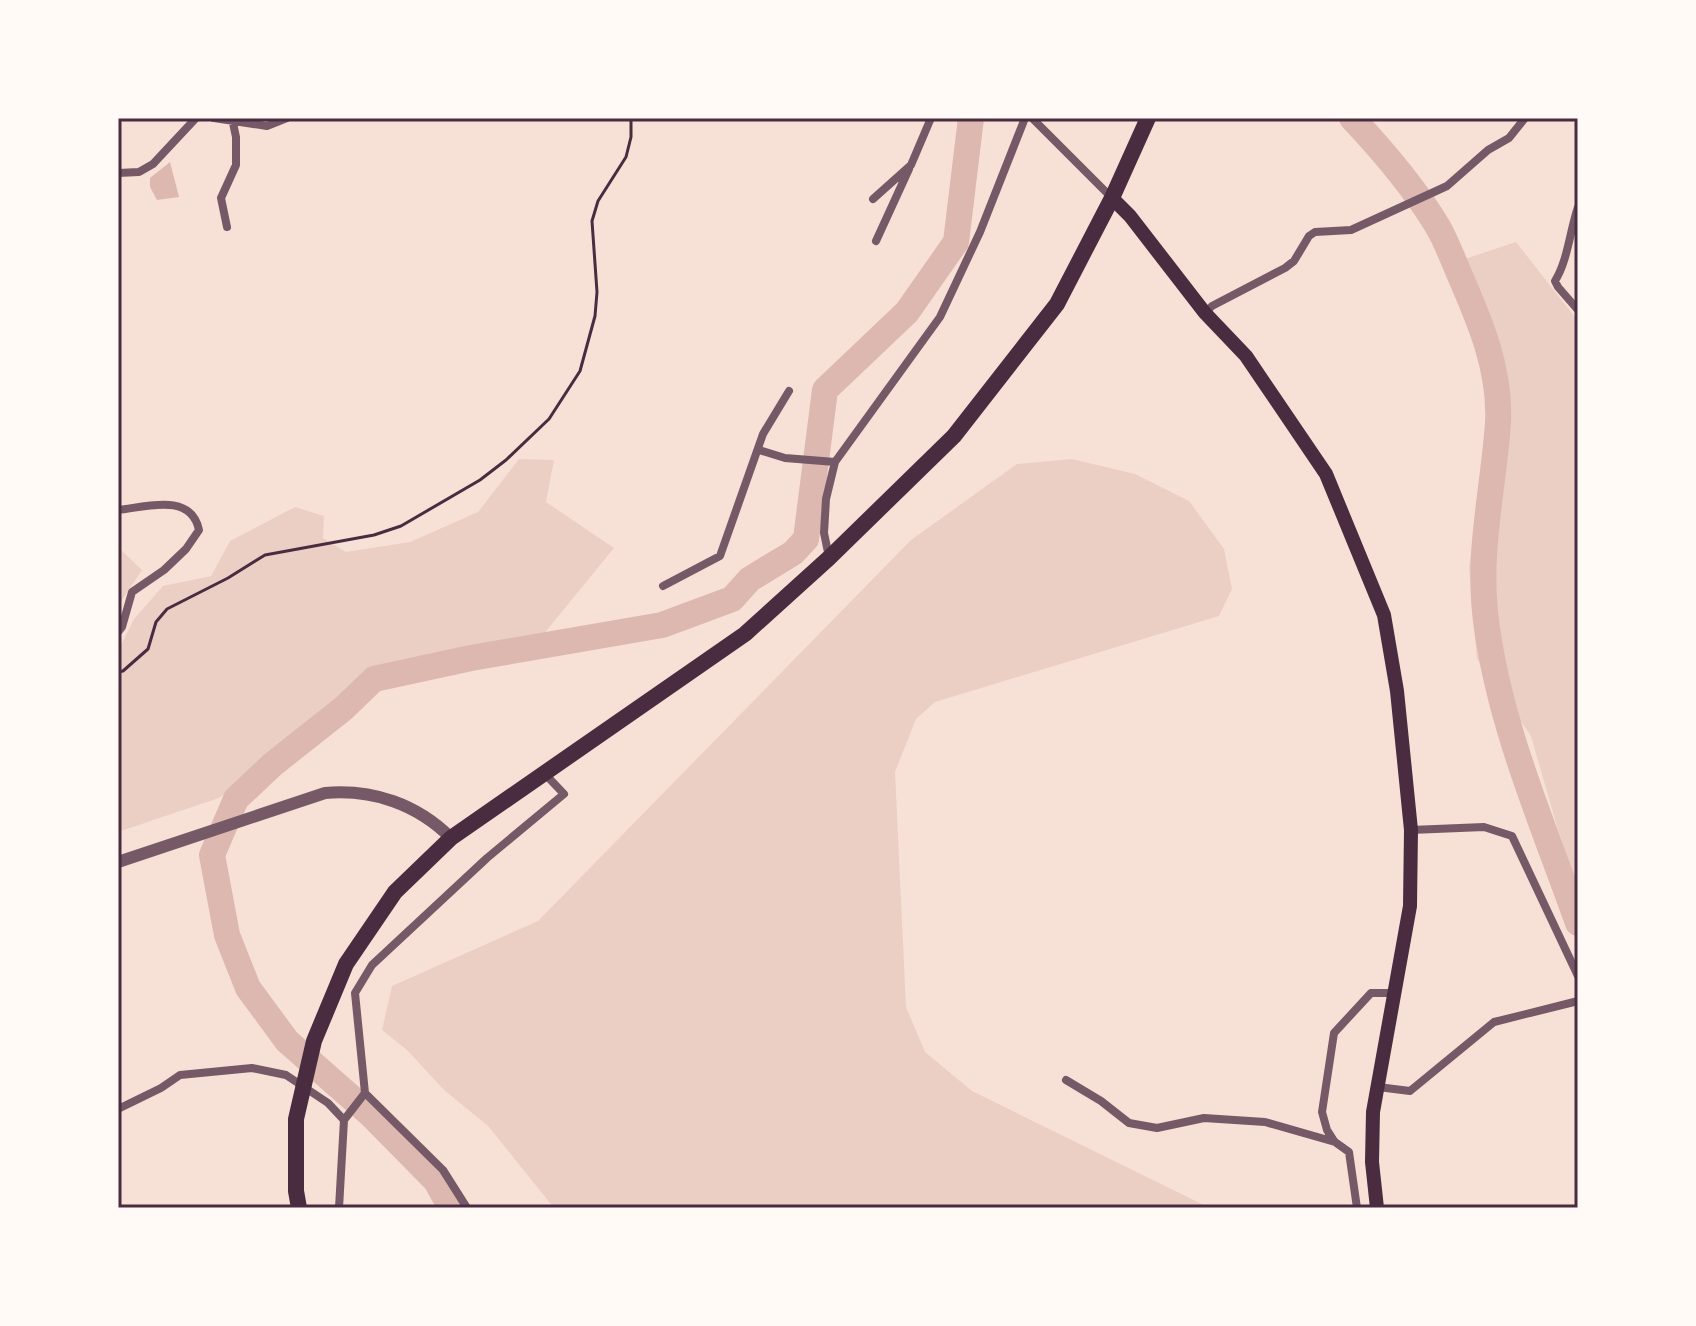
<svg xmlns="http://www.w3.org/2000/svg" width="1696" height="1326" viewBox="0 0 1696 1326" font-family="Inter,sans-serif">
<rect width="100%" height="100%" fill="#f7e1d7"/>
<path fill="#ebcfc5" d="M1516,242l62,79v566l-20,-57 -27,-94 -54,-77 -8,-92 20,-138 8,-89 -38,-79z
M519,459l35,1 -8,42 68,46 -76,93 -161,25 -87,73 -35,36 -36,23 -101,34v-181l16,-32 29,-33 48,-10 19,-35 65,-34 29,9 -1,22 23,14 64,-10 68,-30z
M1072,459l63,15 54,27 35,48 8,40 -13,27 -284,86 -19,17 -21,53 11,235 19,45 47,39 238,117h-656l-66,-82 -44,-36 -37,-40 -25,-20 10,-44 146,-65 373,-381 106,-76z
M118,547l24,23 -24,36z"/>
<path fill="#dcb8b0" d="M170,162l9,35 -22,3 -7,-13v-9z"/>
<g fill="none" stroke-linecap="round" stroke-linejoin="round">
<path stroke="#dcb8b0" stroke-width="26" d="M1352,118c32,34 62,69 86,109 8,14 14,30 20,44 21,48 43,98 40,152 -5,71 -22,132 -11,205 14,101 57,199 91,295
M451,1208l-15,-27 -66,-67 -83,-73 -39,-53 -21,-53 -15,-80 24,-56 36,-34 72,-57 30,-29 97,-21 191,-33 70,-26 18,-20 43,-26 13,-14 19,-149 82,-78 49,-70 15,-124"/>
<path stroke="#4a2c40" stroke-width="3" d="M118,672l5,-1 25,-22 8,-27 11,-13 61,-31 37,-23 109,-20 27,-9 79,-46 26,-20 43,-41 31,-48 15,-55 2,-24 -5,-71 6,-20 28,-44 5,-20v-19"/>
<path stroke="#755966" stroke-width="8" d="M214,118l53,8 20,-8
M1032,118l80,80
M118,173l21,-1 14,-8 43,-46
M873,199l38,-34 20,-47
M1578,207c-8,23 -10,53 -23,74l3,6 20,23
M227,227l-6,-29 15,-33v-28l-3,-14
M876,241l33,-72
M1205,313l7,-7 73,-38 9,-7 15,-25 6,-4 36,-2 96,-44 41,-36 21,-12 16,-20
M759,450l26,8 50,4
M118,510c28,-3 73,-18 81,20l-13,19 -22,21 -32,22 -10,35 -4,5
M829,557l-5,-24 2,-34 9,-37 105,-145 40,-85 45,-114
M663,586l57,-30 43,-122 26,-43
M1411,830l73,-3 28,9 66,140
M1066,1080l35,21 28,22 28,5 47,-10 61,4 70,20 14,10 8,56
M1378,1087l32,4 84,-69 84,-21
M365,1093l78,77 24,38
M118,1109l43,-21 19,-13 72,-7 34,7 42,28 16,17
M1334,1141l-7,-11 -5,-18 12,-79 37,-40h23
M339,1208l5,-88 21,-27 -10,-100 17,-28 115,-107 77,-64 -20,-21"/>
<path stroke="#755966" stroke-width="12" d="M118,862l207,-69c48,-4 92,11 126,45"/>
<path stroke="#4a2c40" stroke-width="14" d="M1112,198l18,18 75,97 41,43 80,118 58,141 13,76 14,139 -1,76 -37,206 -1,50 5,46"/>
<path stroke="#4a2c40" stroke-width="16" d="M299,1208l-3,-17v-72l18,-78 32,-77 49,-72 56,-54 294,-204 84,-76 125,-122 103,-132 55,-106 36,-80"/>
</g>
<rect width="1696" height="1326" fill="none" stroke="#fffaf5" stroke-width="240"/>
<rect x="120" y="120" width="1456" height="1086" fill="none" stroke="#4a2c40" stroke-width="3"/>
</svg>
